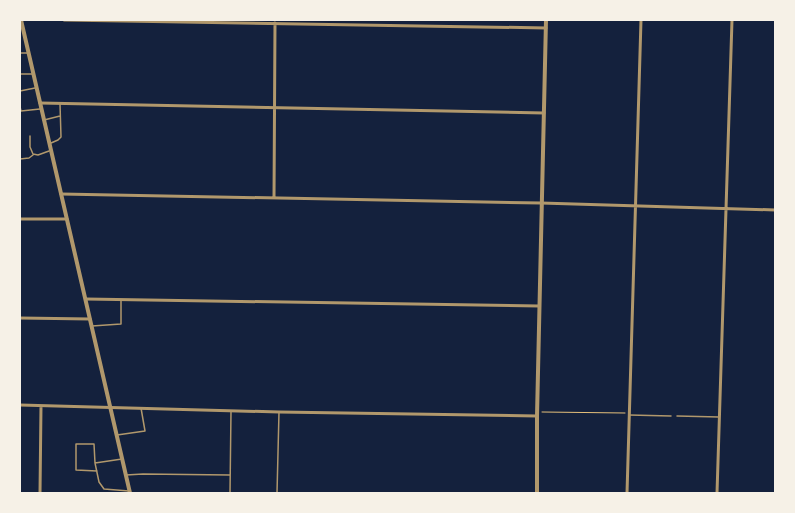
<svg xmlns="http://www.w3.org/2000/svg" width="795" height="513" viewBox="0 0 795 513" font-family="'Public Sans',sans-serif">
<rect width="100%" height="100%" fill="#14213d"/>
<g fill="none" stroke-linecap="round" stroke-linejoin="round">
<path stroke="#e5c07b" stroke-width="1" d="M542,412l83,1"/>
<path stroke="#b1986c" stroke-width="1.5" d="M20,53h8
M20,74h12
M20,91l15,-3
M20,107l1,4 19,-2
M44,120l16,-4
M30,136v11l3,7 5,1 11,-4
M51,143l7,-3 3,-3 -1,-33
M20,159l9,-1 4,-3
M92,326l29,-2v-24
M629,415l42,1
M677,416l42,1
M117,435l28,-4 -4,-23
M122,459l-27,4 4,19 5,7 25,2
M95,463l-1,-19h-18v26l21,1
M126,475l17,-1 87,1
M230,493l1,-82
M277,493l2,-81"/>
<path stroke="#b1986c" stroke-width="3" d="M64,20l482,8
M40,103l504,10
M61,194l480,9 234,7
M274,198l1,-175
M20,219h47
M86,299l453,7
M20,318l70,1
M20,405l259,7 258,4
M40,493l1,-87
M627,493l14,-473
M717,493l15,-473"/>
<path stroke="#b1986c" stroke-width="4" d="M21,20l109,473
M537,493v-77l9,-396"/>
</g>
<rect width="795" height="513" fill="none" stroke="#f6f1e7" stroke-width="42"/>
</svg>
